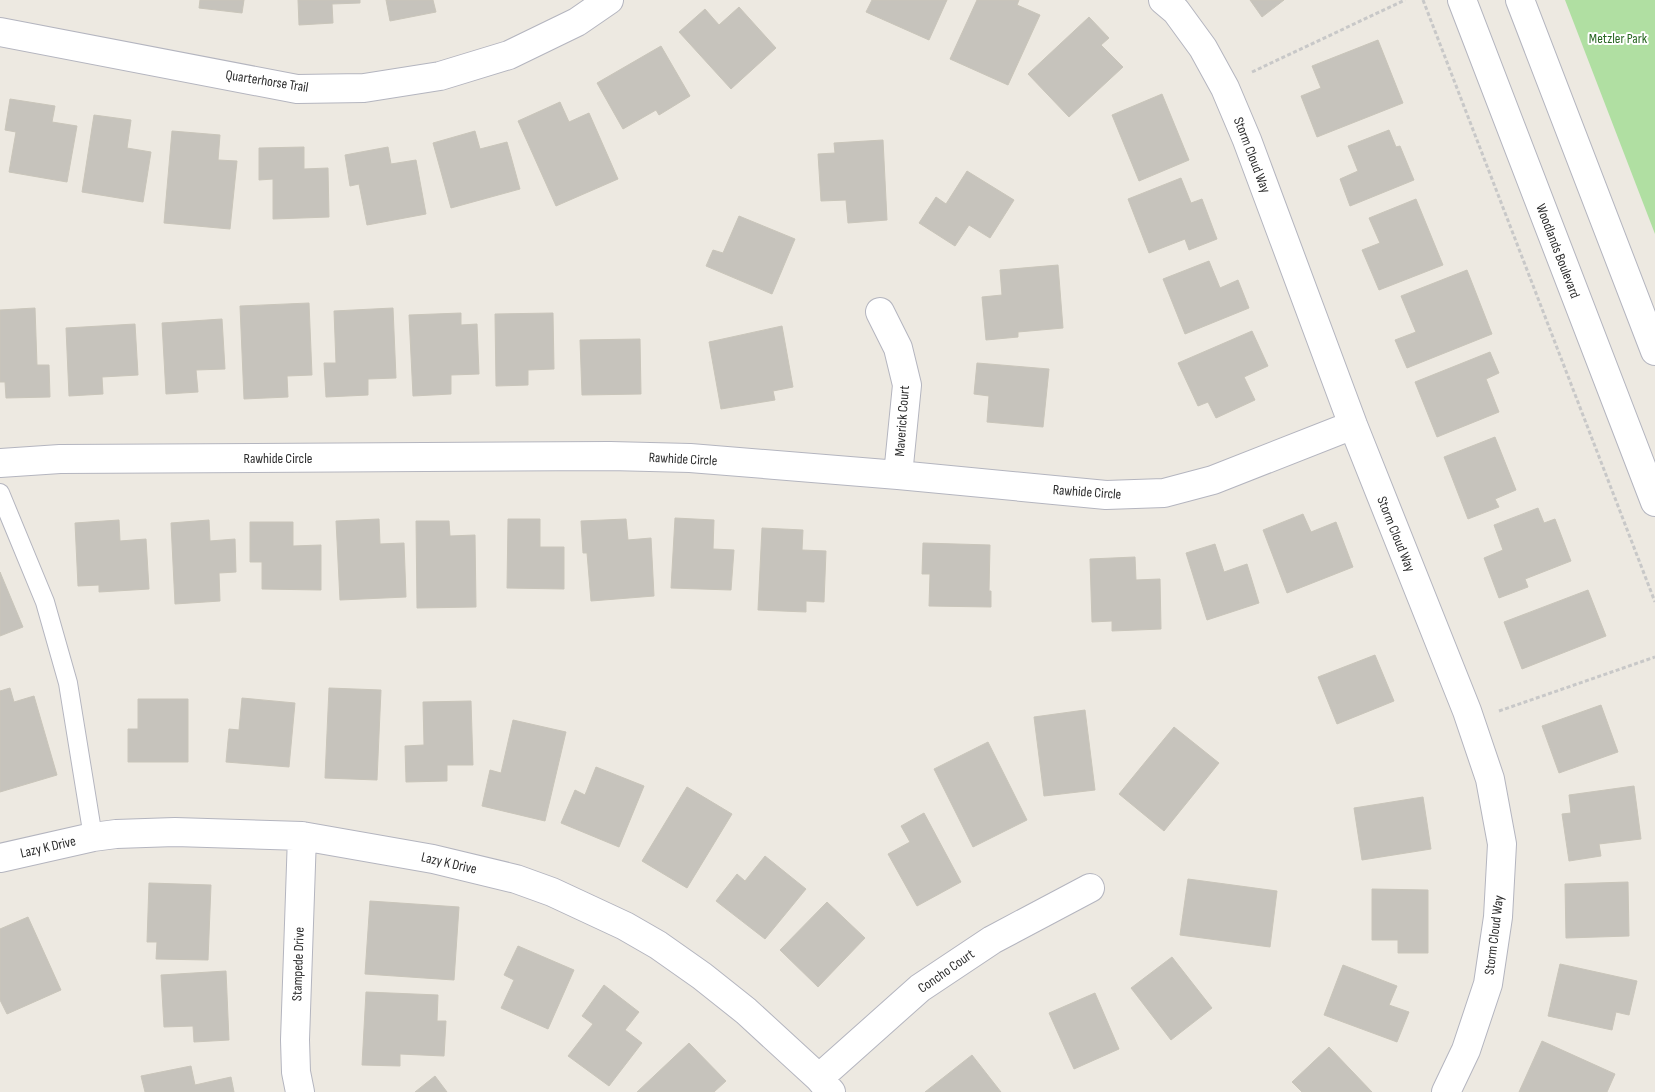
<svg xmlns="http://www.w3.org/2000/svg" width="1655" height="1092" viewBox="0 0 1655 1092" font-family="'Sofia Sans Condensed',sans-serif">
<rect width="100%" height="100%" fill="#ede9e1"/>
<path fill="#b0dfa2" d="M1565,0h90v234z"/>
<path fill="#c6c3bc" stroke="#c9c5ba" d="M200,0h44l-2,13 -43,-5z
M298,0h62v3l-28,1 1,19 -34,2z
M386,0h47l3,12 -46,9z
M872,0h75l-18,40 -63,-28z
M977,0h42l-2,5 23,10 -32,70 -58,-26z
M1250,0h34l-22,17z
M739,7l37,41 -45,41 -52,-57 26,-23 14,16z
M1089,17l20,21 -8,7 22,22 -54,50 -41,-43z
M1378,40l25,63 -86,34 -16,-41 20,-8 -9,-22z
M661,46l29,50 -31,19 -3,-5 -33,19 -26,-46z
M1162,94l27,66 -50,21 -27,-66z
M10,99l45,7 -3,16 25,4 -10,56 -58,-10 7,-40 -11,-2z
M560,102l9,20 20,-9 29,66 -62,27 -38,-85z
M94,115l37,5 -4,28 24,4 -8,50 -61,-10z
M1389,130l7,17 4,-1 14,34 -64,26 -10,-27 18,-8 -10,-25z
M172,131l48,4 -2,25 19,1 -7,68 -66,-6z
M475,131l5,18 27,-7 13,47 -69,19 -18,-65z
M883,140l4,80 -39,3 -2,-23 -25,1 -3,-47 17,-1 -1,-10z
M304,147v22l24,-1 1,49 -56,2v-40l-14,1v-32z
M388,147l3,17 25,-4 10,54 -59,11 -8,-41 -9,2 -5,-31z
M967,171l47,29 -24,38 -21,-13 -14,21 -36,-23 17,-26 10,7z
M1181,178l10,25 11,-4 15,40 -28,11 -4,-11 -36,14 -21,-54z
M1416,199l27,66 -64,25 -17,-40 18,-7 -11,-25z
M739,216l56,23 -23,55 -66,-28 7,-16 10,3z
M1209,261l11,27 18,-8 11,28 -64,26 -22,-55z
M1058,265l5,63 -45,4v5l-32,3 -4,-43 20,-2 -2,-25z
M1467,270l25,64 -85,34 -12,-28 21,-8 -15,-36z
M309,303l3,72 -25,1 1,21 -44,2 -4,-93z
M35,308l2,57h12l1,32 -44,1 -1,-16h-5v-72z
M393,308l3,70 -28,1v16l-42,2 -2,-34h12l-2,-52z
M461,313v12l16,-1 2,50 -28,1v19l-38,2 -4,-81z
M553,313l1,56 -26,1v15l-32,1 -1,-72z
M222,319l3,50 -29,1 2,22 -32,2 -4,-71z
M135,324l3,51 -36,2 1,17 -34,2 -3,-68z
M782,326l11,61 -20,4 2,9 -54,9 -12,-67z
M1252,331l16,35 -24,11 11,23 -39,18 -8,-16 -10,4 -20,-43z
M640,339l1,55 -59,1 -2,-55z
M1490,352l9,21 -13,6 13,33 -62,25 -22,-55z
M977,363l72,6 -6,58 -56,-5 2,-26 -15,-2z
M1495,437l21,53 -21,9 4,8 -31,12 -24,-62z
M1538,508l6,15 11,-4 16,42 -46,18 3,8 -29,11 -15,-40 19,-8 -9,-25z
M1303,514l8,18 25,-10 17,45 -66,26 -24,-63z
M675,518l39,2 -1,29 21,1 -3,40 -60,-2z
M379,519l1,25 24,-1 2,54 -66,3 -4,-79z
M508,519h32v28h24v42l-57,-1z
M626,519l2,21 23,-2 3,58 -63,5 -4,-48h-4l-2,-32z
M119,520l1,21 26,-2 3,50 -50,3v-7l-21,1 -3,-63z
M209,520l1,21 25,-2 1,33 -17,1 1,28 -45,3 -4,-81z
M416,521h33l1,15 25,-1 1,72 -59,1z
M250,522h43v24l28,-1v45l-59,-1v-27h-12z
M762,528l41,2 -1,20 24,1 -2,51 -18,-1v11l-48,-2z
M923,543l67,2 -1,46h2v16l-62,-1 1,-32h-8z
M1215,544l9,28 23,-8 12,39 -52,17 -21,-67z
M1135,557l1,23 24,-1 1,50 -49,2v-10l-20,1 -2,-63z
M0,572l23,55 -23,9z
M1588,590l18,46 -84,33 -18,-47z
M1375,655l19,46 -57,23 -19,-47z
M10,688l4,14 20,-6 23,79 -57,17v-101z
M329,688l52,2 -4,90 -52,-2z
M242,698l53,5 -6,64 -63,-5 3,-33 10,1z
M138,699h50v63h-60v-33h10z
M471,701l2,64h-26v16l-41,1 -1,-36 19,-1 -1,-43z
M1601,705l17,47 -59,21 -17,-47z
M1085,710l10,80 -51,6 -10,-79z
M513,720l53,12 -21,89 -63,-15 8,-36 11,3z
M1174,727l45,36 -55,68 -45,-37z
M988,742l39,78 -54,27 -39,-78z
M596,767l48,19 -25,61 -58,-24 14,-33 10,5z
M1634,786l7,53 -42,5 2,12 -32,5 -7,-47 9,-1 -2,-18z
M687,787l45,27 -45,74 -45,-27z
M1423,797l8,52 -69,11 -8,-52z
M924,813l37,69 -44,24 -29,-52 22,-12 -9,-16z
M765,856l41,33 -41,50 -49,-38 21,-27 8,7z
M1188,879l89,12 -7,56 -90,-12z
M1628,882l1,54 -63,2 -1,-54z
M149,883l62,2 -3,75 -52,-1 1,-17h-10z
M1372,889l56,1v63h-30v-13h-26z
M370,901l89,6 -5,73 -89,-6z
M827,902l38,36 -47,49 -38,-37z
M28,917l33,73 -54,24 -7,-14v-71z
M518,946l56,24 -26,59 -47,-21 13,-28 -10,-5z
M1172,957l40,51 -41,32 -40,-52z
M1560,964l77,17 -8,34 -13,-3 -4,18 -64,-14z
M1343,965l54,21 -8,19 20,7 -12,30 -73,-27z
M226,971l3,69 -35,2 -1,-16 -29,1 -3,-52z
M604,985l35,27 -14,18 17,13 -33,43 -41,-30 25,-32 -11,-8z
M366,992l72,3 -1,26h9l-2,35 -44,-2v12l-38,-1z
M1095,993l24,56 -45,20 -25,-56z
M1542,1041l73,33 -8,18h-88z
M689,1043l37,38 -12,11h-77z
M1329,1047l43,45h-70l-10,-10z
M972,1055l29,37h-76z
M191,1066l4,19 36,-8 3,15h-89l-4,-16z
M435,1076l12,16h-32z"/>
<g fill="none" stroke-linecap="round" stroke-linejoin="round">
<defs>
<path id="service" d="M0,493l45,109 23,81 25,154"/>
<path id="minor" d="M1163,0l13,11 27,37 22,40 22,52 106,285 114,286 23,68 12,65 -4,73 -10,67 -22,66 -20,42
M0,32l297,57 67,-1 76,-12 69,-21 68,-33 32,-22
M880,312l18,36 9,37 -9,90
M0,463l60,-4 550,-3 80,2 208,17 208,20 58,-2 49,-13 140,-55
M0,858l93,-21 23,-3 59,-2 127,4 131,23 83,20 36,13 73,34 33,19 44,31 44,35 73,67 12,14
M819,1078l101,-90 72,-48 98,-52
M300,1092l-4,-20 -1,-32 7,-204"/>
<path id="tertiary" d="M1462,0l193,502
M1520,0l135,351"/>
</defs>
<use href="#service" stroke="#b4b5bf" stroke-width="20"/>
<use href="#minor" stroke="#b4b5bf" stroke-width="30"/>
<use href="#tertiary" stroke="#b4b5bf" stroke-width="30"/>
<path stroke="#c8c8c8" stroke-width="3" stroke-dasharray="4 2.5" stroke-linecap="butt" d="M1423,0l232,602
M1252,72l153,-72
M1499,711l156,-54"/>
<use href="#service" stroke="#fff" stroke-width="18"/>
<use href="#minor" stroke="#fff" stroke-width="28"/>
<use href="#tertiary" stroke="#fff" stroke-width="28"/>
</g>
<g text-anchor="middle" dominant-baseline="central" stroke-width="4" stroke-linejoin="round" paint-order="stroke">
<g font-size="14" fill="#276621" stroke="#fff">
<text x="1618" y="38">Metzler Park</text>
</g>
<g font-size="14" fill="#2d2d2d" stroke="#fff">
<text transform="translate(267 81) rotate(9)">Quarterhorse Trail</text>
<text transform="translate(1252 155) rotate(69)">Storm Cloud Way</text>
<text transform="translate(1558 251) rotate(69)">Woodlands Boulevard</text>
<text transform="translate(902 421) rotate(-86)">Maverick Court</text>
<text x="278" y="458">Rawhide Circle</text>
<text transform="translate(683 459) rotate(3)">Rawhide Circle</text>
<text transform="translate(1087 492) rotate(4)">Rawhide Circle</text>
<text transform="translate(1396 534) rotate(68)">Storm Cloud Way</text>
<text transform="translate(48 847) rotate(-13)">Lazy K Drive</text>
<text transform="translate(449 863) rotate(13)">Lazy K Drive</text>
<text transform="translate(1494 935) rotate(-83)">Storm Cloud Way</text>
<text transform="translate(298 964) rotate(-88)">Stampede Drive</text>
<text transform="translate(946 971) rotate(-35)">Concho Court</text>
</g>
</g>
</svg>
